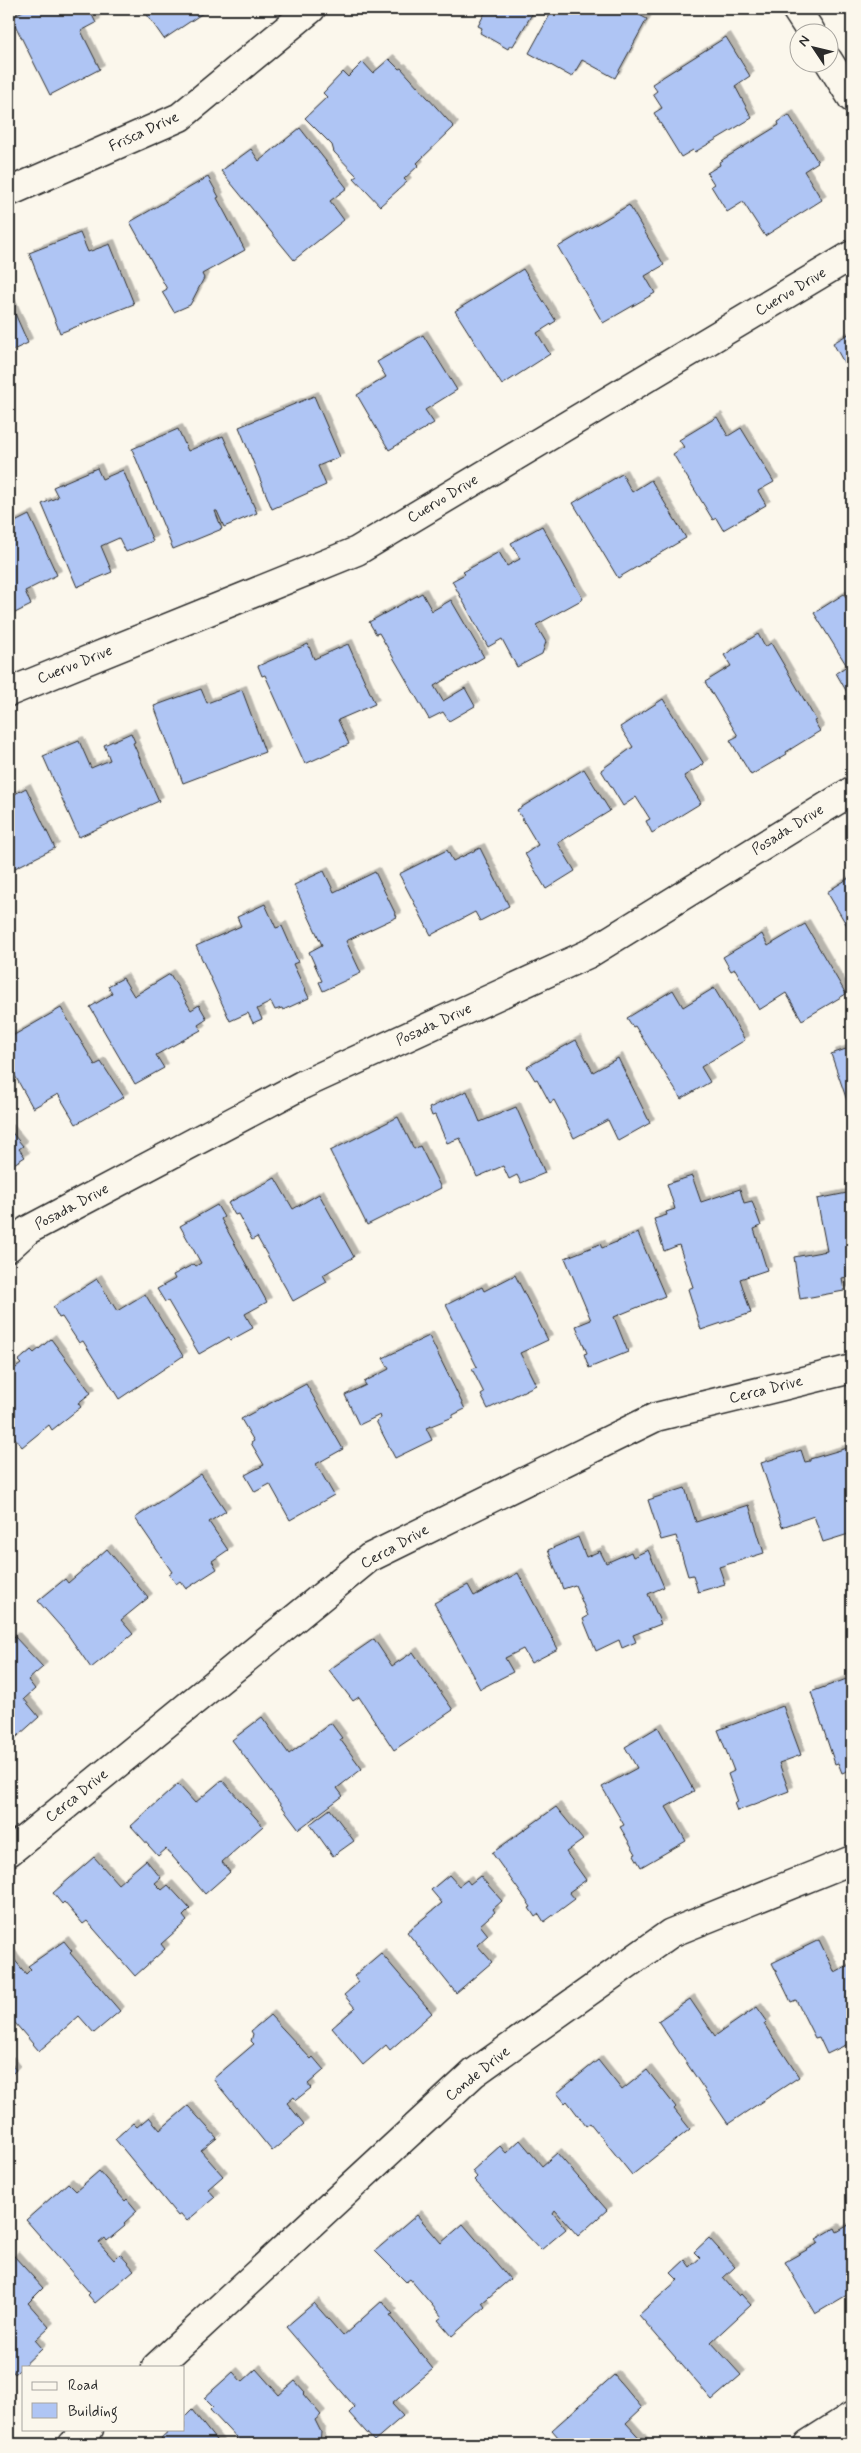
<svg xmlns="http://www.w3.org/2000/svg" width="861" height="2453" viewBox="0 0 861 2453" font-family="Mynerve,sans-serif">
<defs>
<filter id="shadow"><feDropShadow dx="4.5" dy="-4.5" stdDeviation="0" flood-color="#0004"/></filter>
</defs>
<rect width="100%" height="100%" fill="#fbf7ec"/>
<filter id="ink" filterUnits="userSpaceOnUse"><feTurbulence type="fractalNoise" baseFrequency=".02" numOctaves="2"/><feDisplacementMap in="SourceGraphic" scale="10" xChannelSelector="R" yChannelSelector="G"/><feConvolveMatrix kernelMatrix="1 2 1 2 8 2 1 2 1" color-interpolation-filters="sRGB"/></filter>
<g filter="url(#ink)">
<path fill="#afc5f4" stroke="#2b2b2b" filter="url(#shadow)" d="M27,9h62l7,14 -15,8 19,38 -50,26 -39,-78z
M143,9h66l-45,30z
M487,9h48l-22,37 -3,-1 -2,4 -28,-16 2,-5 -4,-2z
M553,9h75l19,10 -32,59 -33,-18 -10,17 -43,-24z
M726,37l24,39 -15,10 17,32 -57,34 -2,-2 -12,7 -27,-44 8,-5 -9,-14 4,-3 -5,-7z
M389,59l10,10 2,-1 53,59 -37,36 2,2 -15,14 3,3 -27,24 -26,-28 3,-2 -23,-24 -2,-7 -27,-27 22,-21 -4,-4 20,-21 5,5 15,-15 10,11z
M789,115l29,47 -14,9 18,29 -57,36 -22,-34 -16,10 -16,-26 3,-2 -7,-11 13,-8 -1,-3 60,-37 -1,-3z
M300,128l47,60 -17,13 14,19 -50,40 -73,-89 30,-22 8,12z
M208,177l11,20 -2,1 28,52 -43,24 2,4 -14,27 -16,7 -12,-20 5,-3 -37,-67z
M629,205l35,60 -19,11 10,17 -52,30 -45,-76z
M80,233l8,19 22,-8 24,60 -74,29 -31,-80z
M523,269l33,52 -19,12 13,21 -48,31 -47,-74z
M9,300l19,43 -19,9z
M852,332v45l-19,-34z
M423,335l34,55 -32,20 9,13 -45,27 -32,-55 29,-18 -9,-15z
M314,396l26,61 -22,9 8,19 -54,24 -33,-82z
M717,417l11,19 13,-8 33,54 -16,9 8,14 -43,25 -7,-12 -3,2 -40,-66 11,-7 -5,-7z
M178,429l10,22 35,-15 34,77 -33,14 -7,-16h-2l7,18 -49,20 -41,-100z
M97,468l5,11 21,-9 30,71 -27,11 -7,-14 -18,8 11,26 -35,15 -35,-83 16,-7 -5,-10z
M622,474l10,18 19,-12 35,58 -68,40 -45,-75z
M29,515l28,60 -32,16 6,14 -22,11v-91z
M542,526l41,73 -47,26 10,17 -4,12 -25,13 -15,-28 -14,8 -36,-66 13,-7 -2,-2 36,-20 8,14 13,-7 -9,-16z
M422,593l10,18 19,-11 33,57 -50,29 9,15 22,-13 10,18 -26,15 -6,-9 -14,7 -50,-86 -3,1 -7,-12z
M844,594l8,14v93l-16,-28 11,-7 -33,-53z
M758,634l7,13 6,-4 45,77 -2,1 6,10 -34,21 1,2 -36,21 -21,-35 8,-4 -33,-54 26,-16 -7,-11z
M308,644l6,15 34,-15 27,60 -37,16 11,24 -44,20 -40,-89 -3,1 -4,-10z
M201,689l6,14 35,-13 23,62 -82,31 -29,-77z
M663,699l41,65 -20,12 17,27 -49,30 -6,-12 4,-2 -14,-22 -13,9 -22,-36 32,-23 -13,-20z
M131,733l4,9 -2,1 26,58 -80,36 -36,-81 36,-15 12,27 19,-8 -6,-15z
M584,769l26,42 -52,32 17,28 -29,18 -21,-35 13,-9 -21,-35z
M26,788l29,60 -46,23v-74z
M480,848l29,58 -29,15 -5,-9 -44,23 -32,-61 48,-24 6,11z
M324,871l10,21 41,-20 22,45 -51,24 15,32 -38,18 -4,-9 3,-1 -13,-29 13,-7 -28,-60z
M852,876v58l-25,-42z
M265,904l11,24 6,-2 16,36 -5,2 16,34 -26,12 -1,-2 -7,2 -4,-8 -14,7 5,10 -9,4 -5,-10 -18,8 -34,-75 45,-20 -4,-9z
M805,924l41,70 -44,26 -16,-27 -27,17 -24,-41 -4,2 -8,-14 39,-23 6,12z
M170,974l21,36 8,-5 8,14 -9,6 3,5 -45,25 8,13 -29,16 -45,-77 22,-13 -4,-8 15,-8 11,18z
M714,988l31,52 -44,27 9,15 -29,17 -46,-73 -2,1 -6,-9 46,-28 10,17z
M61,1008l34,57 6,-3 23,35 -48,27 -18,-30 -25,14 -24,-43v-27z
M576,1040l17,32 25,-14 32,65 -32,18 -10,-21 -34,18 -20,-38 -4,3 -13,-24 -2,1 -8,-13z
M852,1047v68l-21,-61z
M467,1091l13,31 36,-15 29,66 -24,10 -4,-8 -8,4 -6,-13 -26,11 -17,-39 -13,5 -12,-28 -3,1 -3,-8z
M398,1117l16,32 6,-3 21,42 -74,37 -37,-74z
M9,1129l14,17 -4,3 6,8 -16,10z
M692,1176l9,26 39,-13 4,14 8,-2 9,25 -7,3 13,41 -27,9 11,34 -50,17 -13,-41 5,-2 -14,-42 -15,6 -10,-32 13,-4 -1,-3 9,-3 -8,-25z
M275,1178l18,31 26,-15 35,63 -31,18 4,7 -34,19 -36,-64 -5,3 -14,-26 -3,1 -7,-12z
M852,1192v84l-10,2 2,13 -44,8 -6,-42 33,-6 -10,-52z
M217,1205l7,12 -3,2 46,83 -22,12 8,14 -22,12 -2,-3 -30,17 -31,-53 -3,1 -8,-13 18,-10 -2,-4 21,-11 2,2 5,-3 -21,-37z
M638,1233l27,63 -51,21 14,35 -39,16 -5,-14 3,-1 -11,-27 15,-6 -26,-62 35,-14 2,4z
M515,1275l33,65 -28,13 16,32 -48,24 -7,-14 3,-2 -12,-24 5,-2 -31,-62 36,-18 2,4z
M97,1279l20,32 28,-17 38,62 -64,43 -36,-58 -4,2 -17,-26 -3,1 -6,-11z
M429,1336l36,73 -12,6v2l-27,11 6,12 -37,18 -19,-37 5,-3 -1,-3 -21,10 -14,-30 21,-10 -2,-3 25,-13 -6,-11z
M51,1339l40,54 -13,10 3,4 -29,23 -3,-5 -27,22 -13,-17v-66l4,6 8,-6 -3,-3 13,-11 3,3z
M306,1384l37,65 -27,15 18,31 -44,25 -20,-36 -15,8 -10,-17 19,-10 -13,-22 3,-2 -13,-22z
M847,1448l5,18v67l-29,9 -9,-26 -32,11 -21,-64 40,-13 4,12 5,-1v-2z
M201,1474l25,37 -17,11 19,28 -16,11 5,8 -31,20 -6,-8 -4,3 -7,-10 3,-2 -37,-54z
M685,1488l11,34 53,-17 15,48 -45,14 6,17 -27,8 -5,-17 -5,1 -12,-40 -15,4 -13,-40z
M578,1537l8,20 14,-6 6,12 25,-11 2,5 15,-7 16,37 -16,7 13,30 -28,11 3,7 -14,6 -3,-8 -23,11 -13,-32 5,-3 -13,-31 -12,4 -15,-39z
M107,1549l41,49 -27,22 12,14 -42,34 -23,-33 -30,-34 27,-22 3,4z
M518,1573l40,76 -27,14 -8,-14 -18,9 8,14 -33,17 -46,-86 34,-18 6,11z
M14,1636l29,31 -15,13 7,9 -11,10 15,18 -30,27v-104z
M374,1639l18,27 21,-14 40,58 -59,40 -35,-53 -6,4 -24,-31z
M852,1677v92l-10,4 -4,-10 -3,1 -24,-72z
M783,1706l18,49 -22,8 10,28 -52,20 -3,-8 4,-1 -10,-28 6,-3 -16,-41z
M262,1717l27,37 42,-31 11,15 -2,1 22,30 -25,19 6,8 -44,33 -67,-89z
M658,1727l36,64 -28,16 20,34 -45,26 -7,-12 2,-1 -16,-27 4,-2 -22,-38 35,-19 -12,-21z
M222,1780l41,46 -41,36 8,10 -25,22 -39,-45 -8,7 -27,-30 47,-42 17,19z
M556,1807l27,33 -17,12 20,28 -17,12 6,7 -31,23 -5,-8 -4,3 -6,-9 2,-1 -39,-54z
M330,1809l24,32 -21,15 -23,-32z
M94,1857l24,27 28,-24 15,18 -6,5 7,7 6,-5 22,24 -7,7 4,5 -26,23 4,5 -30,27 -48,-55 -4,3 -19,-22 -2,2 -9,-11z
M449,1875l10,11 8,-6 3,4 10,-8 22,25 -9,8 2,3 -15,13 8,10 -11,10 15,17 -36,31 -49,-61 35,-29 -11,-13z
M819,1940l16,33 17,-9v78l-25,12 -8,-17 -4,1 -19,-38 -5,2 -19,-39z
M64,1941l8,10 -2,2 50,58 -26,22 -15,-17 -40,35 -30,-35v-63l17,21 5,-5 -3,-3z
M381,1953l51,60 -42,37 -4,-5 -23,20 -31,-37 23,-20 -11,-13 15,-13 -5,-6z
M690,1999l25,37 42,-29 10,14 -3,3 35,53 -71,47 -70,-103z
M270,2015l41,44 2,-2 11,13 -16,14 3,4 -15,12 -2,-3 -7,6 17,21 -32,27 -59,-72 41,-35 -3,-3 2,-7 -2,-3z
M598,2060l24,30 25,-20 29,37 -2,2 16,20 -58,46 -42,-52 -4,3 -19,-25 -2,2 -8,-10z
M9,2061l7,9 -7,7z
M188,2106l29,32 -16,13 22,25 -15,13 7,8 -28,24 -6,-7 -3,2 -63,-77 18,-16 4,4 12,-10 11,13z
M520,2140l22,26 15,-13 50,57 -29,26 -23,-26 -2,3 13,16 -25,21 -67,-70 3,-3 -5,-6 28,-25 6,7z
M99,2171l26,30 2,-2 10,12 -13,12 1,3 -18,15 -2,-3 -6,5 15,17 6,-6 14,16 -39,33 -7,-8 2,-2 -64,-73 42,-37 8,8z
M417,2215l24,28 22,-19 47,55 -28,24 3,4 -33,29 -14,-16 4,-3 -32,-38 -4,3 -31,-31z
M852,2223v69l-37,22 -30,-52 34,-19 -3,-4 19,-11 2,4z
M709,2238l26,29 -12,11 16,18 2,-2 10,11 -40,37 30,33 -29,25 -73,-85 39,-35 -7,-7 14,-13 5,7 10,-9 -6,-6z
M14,2256l29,32 -15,15 21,24 -14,13 7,8 -27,26 -6,-7v-108l1,2z
M382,2301l11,13 -3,1 43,54 -41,35 11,12 -29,25 -25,-28 6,-6 -69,-80 28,-24 29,33z
M256,2369l23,26 16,-14 10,11 -2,2 18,21 -6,5 6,12 -1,12h-78l-32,-34 3,-3 -9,-9 29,-26 9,10z
M614,2375l28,33 -16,15 19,21h-81l-12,-14z
M192,2410l27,34h-53l-5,-6 10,-9h13v-11z"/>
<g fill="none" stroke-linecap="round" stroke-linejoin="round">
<defs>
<path id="street" d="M796,9l15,23
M828,60l24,38
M9,192l171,-75 131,-108
M9,692l348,-141 495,-296
M9,1247l19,-17 274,-145 286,-131 264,-163
M9,1852l360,-294 287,-141 196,-48
M156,2367l318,-294 197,-140 181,-73
M73,2444l16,-15
M808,2444l44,-28"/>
</defs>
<use href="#street" stroke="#2b2b2b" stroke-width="31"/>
<use href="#street" stroke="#fbf7ec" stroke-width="28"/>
</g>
</g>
<g text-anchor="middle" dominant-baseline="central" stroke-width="4.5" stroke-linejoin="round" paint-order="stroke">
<g font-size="15" fill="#2b2b2b" stroke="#fbf7ec">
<text transform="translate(144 132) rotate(-25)">Frisca Drive</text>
<text transform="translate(791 292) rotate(-31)">Cuervo Drive</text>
<text transform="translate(443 499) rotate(-31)">Cuervo Drive</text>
<text transform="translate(75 665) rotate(-22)">Cuervo Drive</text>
<text transform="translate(788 830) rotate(-32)">Posada Drive</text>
<text transform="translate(434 1025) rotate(-25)">Posada Drive</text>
<text transform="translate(72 1207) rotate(-28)">Posada Drive</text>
<text transform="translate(766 1390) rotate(-14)">Cerca Drive</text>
<text transform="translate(395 1547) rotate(-29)">Cerca Drive</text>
<text transform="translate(77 1796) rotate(-39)">Cerca Drive</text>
<text transform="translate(478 2074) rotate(-39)">Conde Drive</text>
</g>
</g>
<rect width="861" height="2453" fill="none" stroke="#fbf7ec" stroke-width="30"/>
<rect x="15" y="15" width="831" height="2423" fill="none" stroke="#2b2b2b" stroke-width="2" filter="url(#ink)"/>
<rect x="22" y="2366" width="162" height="65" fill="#fbf7ec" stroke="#a8a59f"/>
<rect x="32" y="2382" width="25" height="8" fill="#fbf7ec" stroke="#a8a59f"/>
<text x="68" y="2390" font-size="15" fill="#2b2b2b">Road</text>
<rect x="32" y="2403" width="25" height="15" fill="#afc5f4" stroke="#a8a59f"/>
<text x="68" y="2416" font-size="15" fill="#2b2b2b">Building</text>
<g transform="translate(814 48) rotate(305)"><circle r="24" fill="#fbf7ec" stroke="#a8a59f"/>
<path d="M0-4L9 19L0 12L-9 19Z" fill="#2b2b2b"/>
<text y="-8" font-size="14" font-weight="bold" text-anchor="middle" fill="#2b2b2b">N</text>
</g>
</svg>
